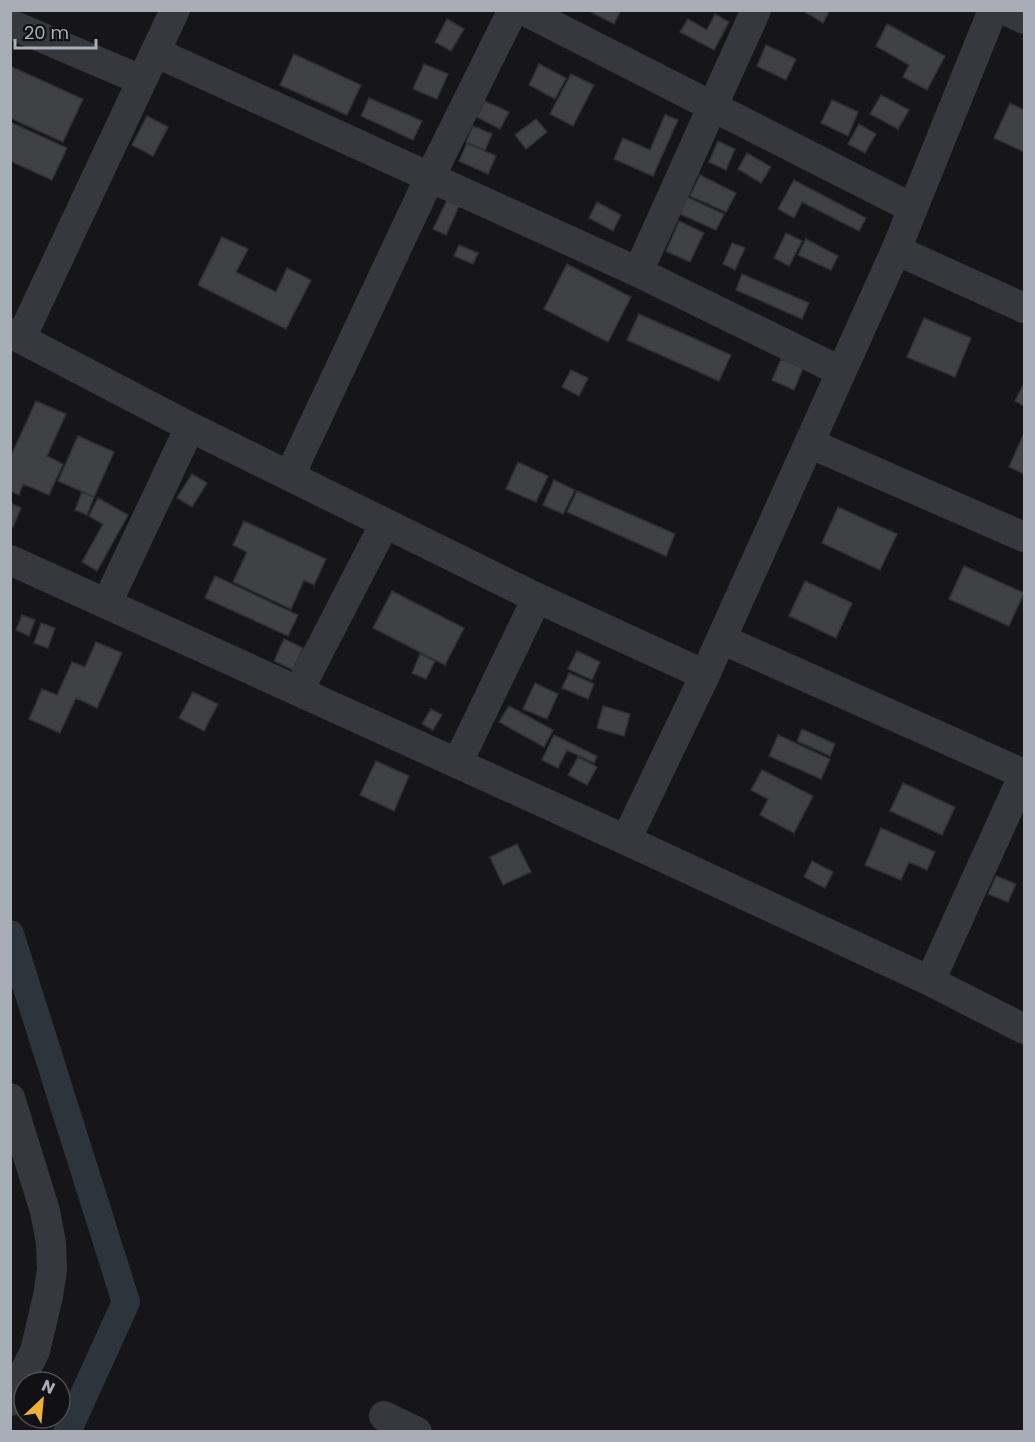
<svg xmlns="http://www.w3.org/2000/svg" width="1035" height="1442" viewBox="0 0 1035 1442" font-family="Poppins,sans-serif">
<rect width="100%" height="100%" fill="#161618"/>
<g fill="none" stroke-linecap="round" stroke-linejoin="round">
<path stroke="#2c353c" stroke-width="28" d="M10,934l116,368 -59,130"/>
</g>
<path fill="#404145" stroke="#303034" stroke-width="1.5" d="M587,10h34l-7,14z
M802,10h28l-7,13z
M715,14l14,8 -15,28 -34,-18 8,-13 19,11z
M447,19l17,10 -13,22 -16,-9z
M887,24l58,32 -18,34 -24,-13 6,-12 -33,-19z
M766,45l30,14 -10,21 -29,-14z
M294,54l67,31 -14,30 -67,-30z
M424,64l24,10 -11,25 -24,-10z
M539,64l27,14 -11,21 -26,-14z
M10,66l73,33 -20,43 -53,-24z
M571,74l23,11 -21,41 -23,-12z
M881,95l28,15 -11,19 -28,-15z
M369,98l53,23 -9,19 -52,-24z
M832,100l26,12 -10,24 -27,-13z
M485,101l24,11 -9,17 -23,-12z
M1010,103l14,7v42l-30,-14z
M665,115l13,5 -25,56 -39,-17 9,-21 27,12z
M147,116l21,11 -15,29 -21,-11z
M536,119l11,13 -21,17 -11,-14z
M10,122l57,26 -15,32 -42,-19z
M859,124l17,10 -11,19 -17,-9z
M473,126l19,8 -7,16 -19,-8z
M718,141l17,8 -9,21 -17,-8z
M467,143l29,13 -8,18 -29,-13z
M747,153l24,14 -10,16 -23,-14z
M700,175l36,18 -10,19 -36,-16z
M794,180l72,38 -7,13 -57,-29 -8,16 -16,-9z
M687,197l37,17 -8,16 -36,-16z
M448,198l12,6 -14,31 -13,-6z
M597,202l24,13 -8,16 -24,-13z
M679,221l25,12 -14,29 -24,-11z
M786,233l16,8 -13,25 -15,-8z
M222,237l26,12 -12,23 40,20 11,-24 24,12 -25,49 -88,-44z
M806,239l32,17 -7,14 -33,-15z
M732,243l13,5 -10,22 -12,-6z
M459,245l19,8 -5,11 -19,-8z
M567,264l64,33 -23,45 -64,-33z
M742,274l67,29 -7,16 -66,-29z
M639,314l92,41 -12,26 -92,-41z
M924,318l47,20 -16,39 -48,-20z
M781,359l22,9 -9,22 -22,-10z
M571,370l17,8 -9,18 -17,-9z
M1024,383v23l-9,-5z
M36,401l30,13 -19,42 16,8 -14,31 -26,-11 -4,11 -9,-4v-33z
M1024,433v41l-15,-7z
M78,436l36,16 -20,45 -36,-16z
M518,462l30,14 -12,26 -30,-13z
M192,474l15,9 -15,24 -15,-9z
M554,480l21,10 -12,24 -20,-9z
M577,491l98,43 -9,22 -99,-44z
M82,492l12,5 -7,18 -12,-5z
M98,498l30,17 -31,56 -15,-9 21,-38 -14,-8z
M10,503l11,5 -8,19 -3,-1z
M838,507l59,27 -17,36 -58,-27z
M244,521l82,38 -12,26 -10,-5 -13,29 -58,-27 14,-30 -14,-7z
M964,566l60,27 -15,33 -60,-27z
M215,576l83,39 -10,21 -83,-38z
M805,581l47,22 -16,35 -47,-22z
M392,591l72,37 -19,37 -72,-37z
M22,615l13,5 -6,16 -13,-6z
M41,623l14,5 -7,20 -14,-5z
M284,639l19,9 -10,22 -19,-9z
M96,642l26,11 -25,55 -21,-10 -16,35 -31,-14 13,-30 15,6 15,-33 13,5z
M577,651l23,11 -8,18 -24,-11z
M420,654l15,7 -9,18 -14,-6z
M569,673l25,11 -6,15 -26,-11z
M535,683l23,11 -11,25 -24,-10z
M193,692l25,12 -14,27 -25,-13z
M509,706l44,24 -9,17 -45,-25z
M603,706l27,8 -6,22 -27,-8z
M431,709l11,6 -9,15 -11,-6z
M802,729l33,15 -5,12 -33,-15z
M554,735l43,21 -3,7 -27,-13 -9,18 -16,-8z
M778,735l52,24 -9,20 -52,-23z
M578,757l19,10 -10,18 -19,-10z
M376,761l33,15 -15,35 -34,-16z
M762,770l51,26 -19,37 -34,-18 8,-16 -17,-9z
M903,783l52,24 -13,28 -52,-24z
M881,828l54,24 -8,18 -18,-8 -8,18 -36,-15z
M517,844l14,28 -28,13 -13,-28z
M812,861l21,11 -8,16 -21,-11z
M996,876l20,8 -8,18 -20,-8z"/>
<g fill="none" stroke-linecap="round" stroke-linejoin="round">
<path stroke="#37383d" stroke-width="30" d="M523,10l389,198
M1005,10l19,9
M10,24l131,56
M155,52l483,220 202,99
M896,250l128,58
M638,272l118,-262
M10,333l180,94 347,171 168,77
M21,338l154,-328
M809,443l215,94
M290,475l140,-298 83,-167
M10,560l616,280 304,141 94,48
M107,603l83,-176
M721,639l303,135
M299,690l86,-167
M458,762l79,-164
M626,840l79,-165 191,-425 97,-240
M930,981l94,-207
M10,1098l35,113 6,32 1,27 -4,26 -13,55 -25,50
M384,1416l33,16"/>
</g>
<rect width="1035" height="1442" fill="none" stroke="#a8adb8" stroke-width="24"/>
<g transform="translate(42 1400) rotate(26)"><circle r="28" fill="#111113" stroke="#4d4f55" stroke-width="1.5"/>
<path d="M0-4.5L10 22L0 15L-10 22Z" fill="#f2b134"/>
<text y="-9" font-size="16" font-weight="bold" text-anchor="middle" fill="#a8adb8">N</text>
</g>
<path d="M15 39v9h81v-9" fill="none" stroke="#a8adb8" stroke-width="3"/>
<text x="24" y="39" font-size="18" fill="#a8adb8" stroke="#111113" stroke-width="4.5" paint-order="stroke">20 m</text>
</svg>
